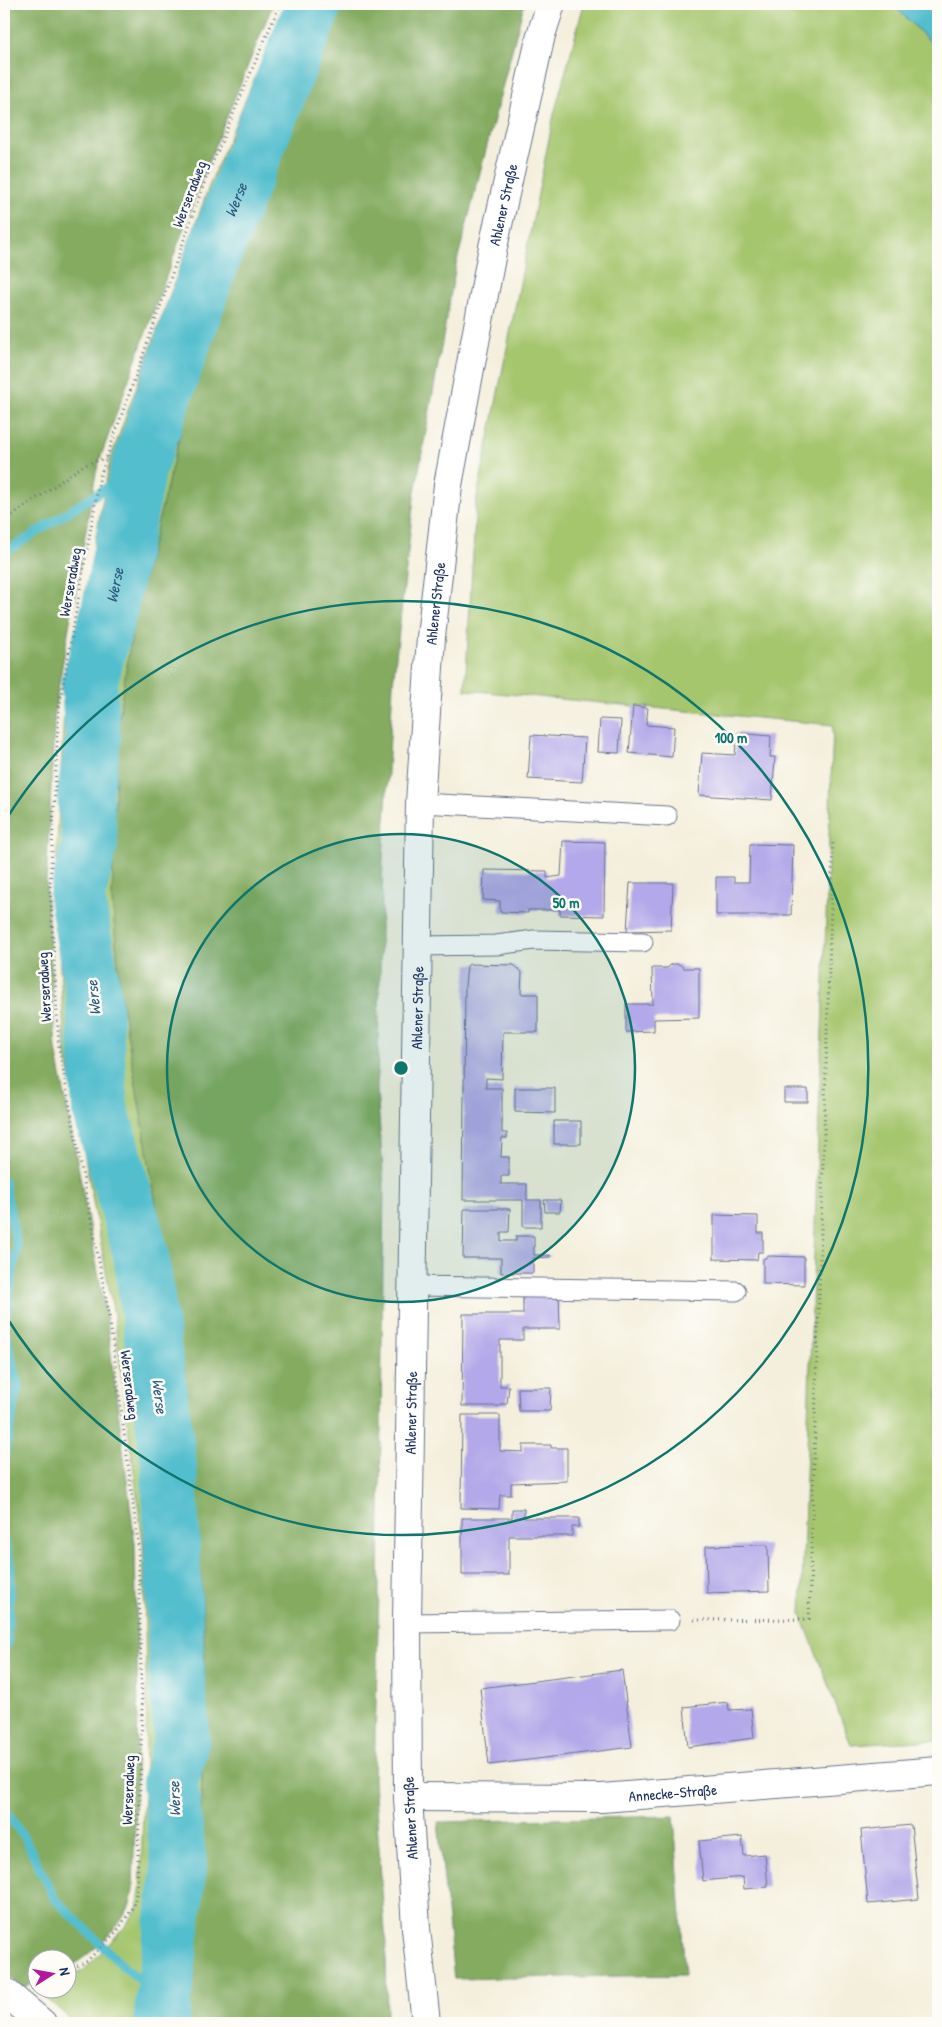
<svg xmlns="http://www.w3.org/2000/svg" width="942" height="2027" viewBox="0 0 942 2027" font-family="'Patrick Hand',sans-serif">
<rect width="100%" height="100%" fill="#fdfcf7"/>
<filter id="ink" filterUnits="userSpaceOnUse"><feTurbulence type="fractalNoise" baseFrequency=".02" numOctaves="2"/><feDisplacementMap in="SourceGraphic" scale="10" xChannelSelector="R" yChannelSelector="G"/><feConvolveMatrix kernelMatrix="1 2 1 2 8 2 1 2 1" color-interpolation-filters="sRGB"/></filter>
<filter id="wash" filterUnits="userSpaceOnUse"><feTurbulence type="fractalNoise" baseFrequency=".0096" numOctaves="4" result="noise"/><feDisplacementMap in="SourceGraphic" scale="20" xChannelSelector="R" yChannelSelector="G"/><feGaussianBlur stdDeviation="1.12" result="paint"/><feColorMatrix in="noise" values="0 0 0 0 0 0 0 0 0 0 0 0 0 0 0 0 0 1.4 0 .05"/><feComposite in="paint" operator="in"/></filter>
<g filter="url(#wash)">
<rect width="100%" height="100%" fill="#f4efdc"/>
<path fill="#a6c66e" stroke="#607a66" d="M286,4h56l-80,191 -76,216 -51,203 -14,88 -5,70 -4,127 9,98 64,377 11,106 9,178 -6,224 -17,141h-107l-36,-31 3,-2h26v-14l16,-6 40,-42 13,-19 3,-18 7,-178 -4,-170 -29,-228 -49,-266 -10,-163 9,-177 46,-249 101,-279z
M584,4h308l46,45v1691l-87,5 -50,-131 32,-889 -368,-35 11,-188 78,-388z"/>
<path fill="#84ab61" stroke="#506d60" d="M4,4h269l-71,174 -101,278 -5,17 -41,234 -9,180 10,162 50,266 29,229 3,169 -5,176c-1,5 -1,11 -3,15 -7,21 -43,55 -62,63v-7h-30l-1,20 -15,8 -18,-17z
M342,4h182l-68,261 -42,233 -21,186 -10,176 -6,230 7,96 -5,404 -5,190 12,165 1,78h-205l17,-141 6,-224 -9,-178 -11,-106 -64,-377 -9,-98 4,-127 5,-70 14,-88 51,-203 76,-216z
M674,1816l11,159 -231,4 -16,-157z"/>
<path fill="#52becd" stroke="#367696" d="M892,4h46v45z"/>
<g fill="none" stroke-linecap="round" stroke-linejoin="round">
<path stroke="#52becd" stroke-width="9" d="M4,553l135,-86
M4,1067v16
M4,1181l13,66 -13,79 14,60 -14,73
M4,1540l7,28 -4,76 -3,6
M4,1809l21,30 30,60 70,69 39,31"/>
<path stroke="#52becd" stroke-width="56" id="s1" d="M161,2023l18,-157 -9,-83 12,-46 -5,-58 -8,-214 -28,-211 -41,-146 -7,-117 -16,-94 13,-54 -5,-49 8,-54 -4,-55 20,-74 30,-144 76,-216 99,-247"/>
</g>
<g id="blocks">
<path fill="#b3a8e9" d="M633,706l15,2 -2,17 28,2 -2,30 -43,-4z
M600,719l21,1 -2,33 -21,-1z
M737,733l34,3 -1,21h5l-3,43 -73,-5 3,-42 33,2z
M531,735l54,3 -3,44 -54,-3z
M563,841l42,1 -1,74 -44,-1v-5h-32v3l-28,-1v-11l-17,-1 1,-30 63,1v7l14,-2z
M750,844l43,1 -2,70h-75v-38h18v5h15z
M630,883h43l-2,47 -44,1z
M469,964l45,1 8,7 -1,22h17v38h-35l-1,47 -16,-1v10h16v45h5v5h-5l-1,19h8v19h-8v8h26v16h14v27h-18v-27h-60l2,-215 2,-19z
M672,964h7l5,4h15v50l-45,1v12l-28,1v-28h27l-1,-36h15z
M515,1088h40v25l-40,-1z
M784,1089h24v13h-24z
M554,1121h27v23h-27z
M544,1200h17l-1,12h-15z
M464,1209h46l-1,23h-8v9h15v-5h18v19h16v2l-17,1v15h-32v-15h-38z
M714,1215l44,1v17h5v19h-5l-1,8 -43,-1z
M769,1256l35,1v28l-41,-1v-25z
M523,1292l36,1 1,36h-37v11h-23v46h9l-2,18h-7v2h-38l1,-92h60z
M518,1388h33l-1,23h-31z
M462,1415h38v36l23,1v-7h28v3h16v33l-56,2v12h-11l-1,14 -38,-1z
M512,1509h12v9h55v9h-7v9h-63v39h-47v-57h50z
M768,1545l1,46 -62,2 -1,-47z
M622,1670l10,77 -143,18 -9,-77z
M728,1702l1,8 22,-1 3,29 -66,9 -4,-40z
M911,1825l8,74 -51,5 -7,-74z
M742,1837l2,19 21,-2 3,33 -24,2 -1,-12 -40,4 -4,-40z"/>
</g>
</g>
<g filter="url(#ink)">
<use href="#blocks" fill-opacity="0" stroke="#67728a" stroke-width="1"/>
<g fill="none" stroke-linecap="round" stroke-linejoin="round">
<defs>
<path id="lane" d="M420,803l247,13
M418,946l78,-1 38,-5 109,2
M412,1286l324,5
M407,1623l263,-3"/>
<g id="street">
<path id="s2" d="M408,1797l194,1 336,-27"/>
<path d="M4,1991l38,32"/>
</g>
<g id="secondary">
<path id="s3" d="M426,2023l-10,-95 -8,-131 -1,-174 13,-820 11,-166 17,-152 45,-238 48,-212 10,-31"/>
</g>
</defs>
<use href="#lane" stroke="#67728a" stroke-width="21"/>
<use href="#street" stroke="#67728a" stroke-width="30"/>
<use href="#secondary" stroke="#67728a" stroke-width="30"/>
<path stroke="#67728a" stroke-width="3" stroke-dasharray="1 4" stroke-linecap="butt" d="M4,521l80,-56 22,-7
M694,1620l115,-1 24,-779
M68,1970l18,-8 31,-31 17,-25 3,-17 5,-176 -4,-170 -29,-229 -50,-265 -9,-162 9,-179 41,-232 106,-298 74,-174"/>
<use href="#lane" stroke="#fff" stroke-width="19"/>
<use href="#street" stroke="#fff" stroke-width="28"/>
<use href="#secondary" stroke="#fff" stroke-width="28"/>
</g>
</g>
<circle cx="401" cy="1068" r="234" fill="#0f766e" fill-opacity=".12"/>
<g fill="none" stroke="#0f766e" stroke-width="2.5">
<circle cx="401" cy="1068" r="234"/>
<path d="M5 821A467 467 0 1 1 5 1315"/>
</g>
<g text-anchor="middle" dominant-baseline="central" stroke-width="5" stroke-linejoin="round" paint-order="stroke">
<g font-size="15" fill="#1b2f5e" stroke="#fdfcf7">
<text transform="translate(189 194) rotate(-69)">Werseradweg</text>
<text stroke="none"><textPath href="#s3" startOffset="1826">Ahlener Straße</textPath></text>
<text transform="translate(70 582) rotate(-80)">Werseradweg</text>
<text stroke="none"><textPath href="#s3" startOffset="1421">Ahlener Straße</textPath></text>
<text transform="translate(44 987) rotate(-93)">Werseradweg</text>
<text stroke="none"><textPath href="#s3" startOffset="1016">Ahlener Straße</textPath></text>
<text transform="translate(130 1385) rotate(83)">Werseradweg</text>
<text stroke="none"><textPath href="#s3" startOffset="611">Ahlener Straße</textPath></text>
<text transform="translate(128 1790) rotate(-88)">Werseradweg</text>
<text stroke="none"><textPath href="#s2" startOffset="265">Annecke-Straße</textPath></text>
<text transform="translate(410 1818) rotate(-93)">Ahlener Straße</text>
</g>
<g font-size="16" font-style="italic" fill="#2c5a7f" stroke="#fdfcf7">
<text stroke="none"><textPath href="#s1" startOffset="1861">Werse</textPath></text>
<text stroke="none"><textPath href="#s1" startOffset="1456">Werse</textPath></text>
<text transform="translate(93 998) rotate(-96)">Werse</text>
<text transform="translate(160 1396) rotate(83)">Werse</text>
<text transform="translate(174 1799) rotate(-92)">Werse</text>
</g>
</g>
<circle cx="401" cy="1068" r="8" fill="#0f766e" stroke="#fdfcf7" stroke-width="2.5"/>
<g font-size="15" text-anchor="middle" font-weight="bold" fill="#0f766e" stroke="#fdfcf7" stroke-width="5" stroke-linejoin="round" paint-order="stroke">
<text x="731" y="743">100 m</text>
<text x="566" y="908">50 m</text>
</g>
<rect width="942" height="2027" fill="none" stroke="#fdfcf7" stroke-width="20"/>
<g transform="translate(52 1974) rotate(79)"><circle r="24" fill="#fdfcf7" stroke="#a3aaba"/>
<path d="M0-4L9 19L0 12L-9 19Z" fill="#b5179e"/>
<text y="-8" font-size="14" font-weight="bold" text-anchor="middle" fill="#1b2f5e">N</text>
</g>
</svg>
